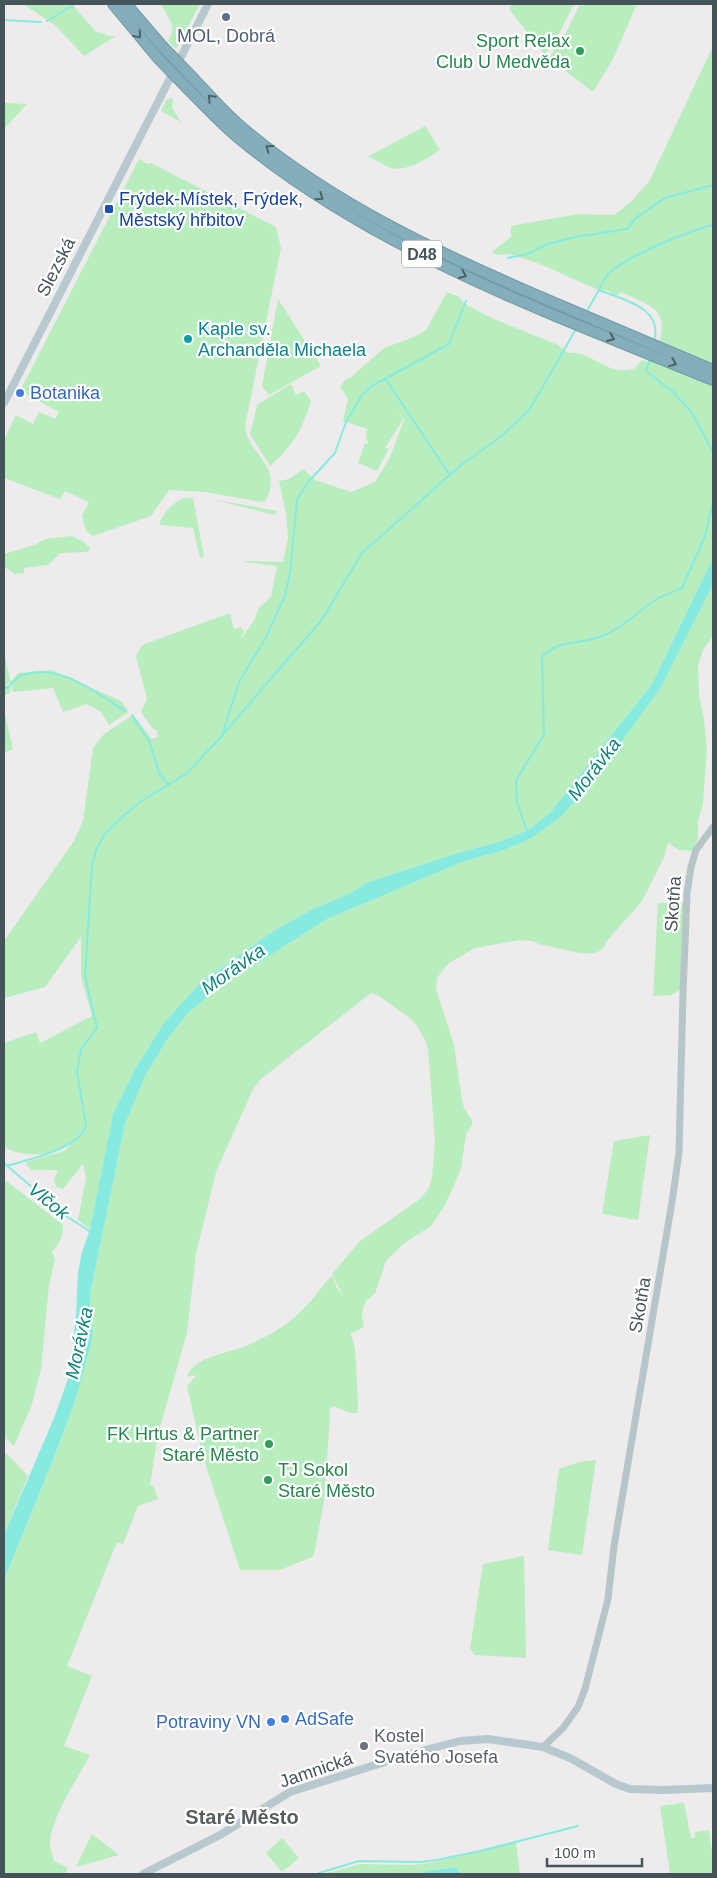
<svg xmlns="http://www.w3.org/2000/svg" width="717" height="1878" viewBox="0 0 717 1878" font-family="Arial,sans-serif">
<rect width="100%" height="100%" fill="#eeebec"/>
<path fill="#b8edbe" d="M23,4h49l24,28c7,0 10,5 20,4l-32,20 -29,-31z
M160,4h40l-24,45 -8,-8c7,-11 5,-17 -2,-27v-2z
M512,4h62l-14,28 -15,23 -36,-46z
M580,4h57l-24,55 -20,33 -44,-34 17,-25z
M713,46v512l-61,126 -102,129 -22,17 -26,11 -44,12 -92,30 -13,9 -42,18 -36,20 -75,53 -36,40 -29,46 -22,45 -23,115 -12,-9 8,-42 -3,-14 -20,25 -7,-2 -2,-8 4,-9h-26l-5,-4 -1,-4 38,-11 21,-20c-8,5 -15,14 -23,17 -17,9 -41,8 -58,-1v-104l32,-11 4,11 52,-27 -11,-40v-39l-36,50 -41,11v-57l70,-100 9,-20 10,-73 11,-14 29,-19 19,24 6,-2 -1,-6 -5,-3 -11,-16 6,-13 -11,-43 6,-11 88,-32 4,16 7,-2 3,4 -4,9 15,-21 3,-10 13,-12 6,-31 -33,-4 1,-1 38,1 5,-24 -2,-24 -7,-33 10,-2 14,-10 12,11 36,12 24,-10 15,-25 14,-37 -6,-11 5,11 -18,28 4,1 -12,22 -19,-8 7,-20 3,1v-3l-2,-1 1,-3 -2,-1 3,-7 -25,-8 5,-22 -8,-12 6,-8 4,-1 34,-30 30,-11 12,-7 21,-38 12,5 6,7 29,15 64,26 10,8c18,-3 33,14 50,17 5,1 11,-1 16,-1l8,-9 6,2c11,-13 22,-41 5,-54 -9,-7 -22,-11 -32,-16l-6,4 -6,-5 -13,-2 -56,-25 -31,-10 -11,1 -6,-3 19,-15v-11l67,-12 36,1 18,-14 18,-21z
M173,98l-1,10 9,14 -20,-11 5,-11z
M4,103l23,1 -23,25z
M425,126l15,24c-13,8 -32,22 -49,18 -9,-3 -16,-10 -25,-12h3z
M139,159l9,5 3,-1 125,64 5,21 -36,178c2,20 20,31 25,49 2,6 0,21 -5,26l-4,1 -56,-10 -36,-2 -18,26 -58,20 -7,-5 -4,-15 7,-14 -24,-11 -5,8 -56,-21v-38l12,-25 17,9 6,-12 16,7 4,-7 -39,-21z
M278,299l43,67 -52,29 -7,-9z
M291,384l5,11 8,-4 7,10c-9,29 -18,45 -41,65l-20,-32 7,-29z
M184,498h9l11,58 -4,2 -7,-30 -34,-3c4,-12 13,-22 25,-27z
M212,499l66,12 -4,4z
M72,536l12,6 6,6 -2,4 -28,1 -12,12 -24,3v5l-9,1 -9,-6 -2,1v-15l30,-9 11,-6z
M713,584v52l-10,14 -5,15 1,29 5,26 3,29 -4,55 -5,17v18l-5,12 -14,-1 -11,-7 -4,14 -22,44 -36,41c-3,12 -15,12 -27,11l-40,-9 -6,-3 -14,-1 -44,8 -26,15 -7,8 -5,7 -1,11 18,56 8,55 2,8 8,12v5l-6,9 -5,35 -16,36 -14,21 -28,18 -17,17 -11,32 -9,8 -3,6 -1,9 2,11 -11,6 -3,-2 5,17 3,59 -1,6h-6l-18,-7 -4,4 1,7 -6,85 -10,52 -2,3 -32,13h-40l-37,-113 -16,-71 10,-11 -10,2c7,-21 42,-24 59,-31 23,-10 44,-22 61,-41 9,-9 15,-20 25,-29l5,12 6,8 -11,-22 28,-33 60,-42 9,-11 3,-11 3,-35 -7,-93 -2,-7 -9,-16 -6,-7 -32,-23 -8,-3 -110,86 -8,10 -37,83 -20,82 -9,79 -29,101 -8,51h3l5,14 -20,7 -15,38 -6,-2 -50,124 25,10 -28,70 26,9c-13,25 -38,60 -40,88 0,6 3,13 4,18l14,7 -3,6h-61v-294l49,-120 21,-56 19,-74 -3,-12v-24l35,-170 20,-48 23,-38 20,-25 47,-39 20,-9 72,-46 135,-57 42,-12 26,-11 32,-23 99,-129z
M4,653l7,29 7,-9 33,-3 70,31 8,11 -20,13 -8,-13 -14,-8 -24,8 -10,-24 -40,4 -3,-10 -4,3 5,2 -1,6 -6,2z
M4,710l9,39 -9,4z
M658,903h26l-4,87 -9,5 -18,1z
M650,1135l-12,85 -36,-6 12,-73z
M4,1179l59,46c1,12 -4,18 -11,27l3,7 -6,26 -8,84 -9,35 -18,42 -10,-9z
M4,1451l24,25 -24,59z
M596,1460l-14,95 -34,-5 11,-81 20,-7z
M524,1556l2,102 -51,-3 -5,-6 13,-85z
M684,1803l7,35h4v-6l14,-2 4,30v14h-43l-10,-68z
M92,1834l27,21 -43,12z
M282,1838l17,20 -17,14 -16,-19z
M516,1842l4,32h-59l-5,-7 -29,4 -9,3h-94l36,-10 53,1 18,-2z"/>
<path fill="#86eae1" d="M713,558v26l-52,103 -63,87 -36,42 -32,23 -26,11 -42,12 -135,57 -72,46 -20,9 -47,39 -20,25 -23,38 -20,48 -35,170v24l3,12 -3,18 -16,56 -21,56 -49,120v-45l50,-117 15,-42 7,-61 2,-43 4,-20 8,-23 23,-115 22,-45 29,-46 36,-40 75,-53 36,-20 42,-18 13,-9 92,-30 44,-12 26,-11 22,-17 102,-129z
M456,1867l5,7h-43l9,-3z"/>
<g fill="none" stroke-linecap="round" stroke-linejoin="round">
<path stroke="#86eae1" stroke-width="2" d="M4,20l37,2
M47,21l28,-17
M508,258l19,-4 21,-10 27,-7 52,-8 9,-11 29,-20 48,-13
M588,309l11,-19
M654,342c10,-35 -31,-42 -55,-52 3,-7 6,-14 12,-19 20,-16 77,-40 102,-46
M650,358l-4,13 27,21 19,21 21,39
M385,378l64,96
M4,690c6,-4 12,-12 18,-15 37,-13 73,17 103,36
M132,715l17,26 11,34 9,10
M223,734l98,-113 41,-68 99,-88 42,-30 27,-26 46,-80
M527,831l-10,-29 -1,-22 28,-45 -2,-78c15,-17 35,-13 54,-19 23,-6 39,-25 58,-37 9,-6 19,-9 28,-13l23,-52 8,-34
M4,1163l59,51 28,18
M7,1166c22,-7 73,-17 79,-41l-9,-53 4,-23 16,-21 -12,-52 7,-111 5,-17 7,-13 12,-12 21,-19 50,-31 35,-37 17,-54 26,-43 20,-43 5,-23 7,-73 11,-18 27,-29 11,-31 16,-27 10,-9 77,-42 17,-43
M319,1873l40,-12 61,1 17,-2 43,-9 98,-25"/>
<defs>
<path id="motorway" d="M113,4l44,53
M126,4l36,42
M194,79c14,15 29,32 45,46 89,77 203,130 311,176 54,23 108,46 163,69
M188,89c19,19 37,39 58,55 135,109 308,171 467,236"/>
</defs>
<use href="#motorway" stroke="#6e99a6" stroke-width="12"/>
<path stroke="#b6c5c8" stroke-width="7" d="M543,1747l20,-19 15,-21 7,-18 23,-90 6,-53 58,-344 7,-49 4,-160 4,-100 4,-26 5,-17 17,-23"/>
<path stroke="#b7c8ce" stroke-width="8" d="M4,403l204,-399
M143,1874l77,-39 70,-43 120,-38 50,-13 28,-2 55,8 27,11 46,26 14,5 33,1 50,-2"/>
<use href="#motorway" stroke="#83aeba" stroke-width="10"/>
<defs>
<path id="motorway-bridge" d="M162,46l32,33
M157,57l31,32"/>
</defs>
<use href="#motorway-bridge" stroke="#6e99a6" stroke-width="12" stroke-linecap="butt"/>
<use href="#motorway-bridge" stroke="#83aeba" stroke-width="10"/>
</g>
<defs><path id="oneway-chevron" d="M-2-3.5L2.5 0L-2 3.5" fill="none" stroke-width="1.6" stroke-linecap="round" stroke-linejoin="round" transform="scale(1.25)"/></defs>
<g stroke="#4d6267">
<use href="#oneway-chevron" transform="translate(138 35) rotate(50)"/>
<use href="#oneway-chevron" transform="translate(211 98) rotate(-134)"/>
<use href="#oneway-chevron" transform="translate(269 148) rotate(-144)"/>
<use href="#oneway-chevron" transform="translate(320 197) rotate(34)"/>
<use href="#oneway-chevron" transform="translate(463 275) rotate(24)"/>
<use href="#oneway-chevron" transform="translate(611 338) rotate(23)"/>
<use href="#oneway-chevron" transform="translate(673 363) rotate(22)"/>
</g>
<circle fill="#5c6f8a" stroke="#fff" stroke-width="2" cx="226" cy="17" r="5"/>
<g fill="#2e9e5b" stroke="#fff" stroke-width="2">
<circle cx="580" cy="51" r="5"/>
<circle cx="269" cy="1444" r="5"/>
<circle cx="268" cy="1480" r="5"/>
</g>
<rect fill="#1a4fb4" stroke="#fff" stroke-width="2" x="104" y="204" width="10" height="10" rx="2.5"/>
<circle fill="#0f9aa8" stroke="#fff" stroke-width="2" cx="188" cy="339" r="5"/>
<g fill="#3f7fe0" stroke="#fff" stroke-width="2">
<circle cx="20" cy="393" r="5"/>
<circle cx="285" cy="1719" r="5"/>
<circle cx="271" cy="1722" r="5"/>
</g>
<circle fill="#6b7280" stroke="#fff" stroke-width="2" cx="364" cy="1746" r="5"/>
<g text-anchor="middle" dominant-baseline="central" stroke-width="4.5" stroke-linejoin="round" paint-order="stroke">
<rect fill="#fff" stroke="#7c878a" stroke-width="1" x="402" y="240.5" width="40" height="27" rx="4"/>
<g font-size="16" font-weight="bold" fill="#445458">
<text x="422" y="254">D48</text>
</g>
<g font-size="18" fill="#4e5e75" stroke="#fff">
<text x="226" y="36">MOL, Dobrá</text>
</g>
<g font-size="18" fill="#27864d" stroke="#fff" text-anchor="end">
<text x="570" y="41">Sport Relax<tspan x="570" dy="21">Club U Medvěda</tspan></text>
<text x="259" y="1434">FK Hrtus &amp; Partner<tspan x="259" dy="21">Staré Město</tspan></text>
<text x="278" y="1470" text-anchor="start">TJ Sokol<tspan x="278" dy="21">Staré Město</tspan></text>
</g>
<g font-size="18" fill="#164399" stroke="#fff" text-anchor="start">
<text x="119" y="199">Frýdek-Místek, Frýdek,<tspan x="119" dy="21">Městský hřbitov</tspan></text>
</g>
<g font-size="18" fill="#445458" stroke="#fff">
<text transform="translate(56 267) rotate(-63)">Slezská</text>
<text transform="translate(673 904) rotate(-86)">Skotňa</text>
<text transform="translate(640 1305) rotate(-80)">Skotňa</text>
<text transform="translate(316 1770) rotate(-19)">Jamnická</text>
</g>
<g font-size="18" fill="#0d838f" stroke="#fff" text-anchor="start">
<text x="198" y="329">Kaple sv.<tspan x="198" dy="21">Archanděla Michaela</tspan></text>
</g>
<g font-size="18" fill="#366cbe" stroke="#fff" text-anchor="start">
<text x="30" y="393">Botanika</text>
<text x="295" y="1719">AdSafe</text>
<text x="261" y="1722" text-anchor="end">Potraviny VN</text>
</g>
<g font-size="18" fill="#5b616d" stroke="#fff" text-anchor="start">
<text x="374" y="1736">Kostel<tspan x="374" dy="21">Svatého Josefa</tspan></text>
</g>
<g font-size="19" font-style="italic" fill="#0f847b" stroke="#fff">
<text transform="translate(594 769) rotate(-52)">Morávka</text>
<text transform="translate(233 969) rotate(-35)">Morávka</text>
<text transform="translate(49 1201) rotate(39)">Vlčok</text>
<text transform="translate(79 1343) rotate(-78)">Morávka</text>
</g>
<g font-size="20" font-weight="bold" fill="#585e60" stroke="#fff">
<text x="242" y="1817">Staré Město</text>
</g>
</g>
<rect width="717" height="1878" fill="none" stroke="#445458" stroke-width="10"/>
<path d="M547 1858v8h95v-8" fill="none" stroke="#445458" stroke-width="2.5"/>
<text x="554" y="1858" font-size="15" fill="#445458" stroke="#ffffff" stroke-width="4" paint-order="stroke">100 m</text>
</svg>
